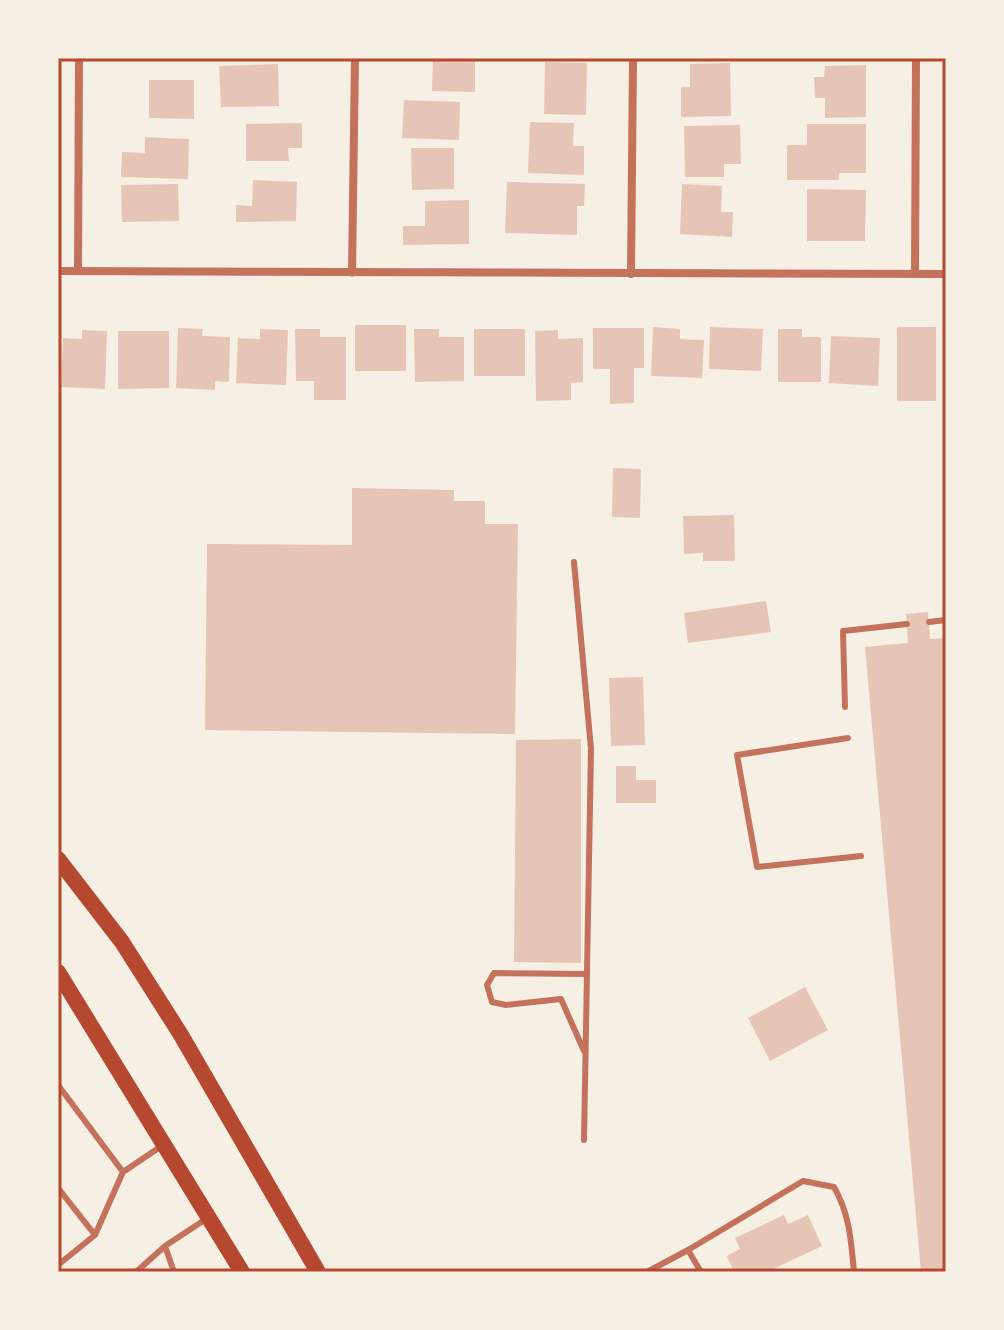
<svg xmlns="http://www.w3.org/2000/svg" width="1004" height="1330" viewBox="0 0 1004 1330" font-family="'Space Grotesk',sans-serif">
<rect width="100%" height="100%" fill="#f6efe4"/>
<path fill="#e6c5b7" d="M433,58h42v34l-43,-1z
M545,62l42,1 -1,52 -42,-1z
M730,63l1,53 -50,1v-30h9v-23z
M278,64l1,42 -58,1 -2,-41z
M866,65v52l-41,1v-20h-10l-1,-21h10l1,-11z
M149,80h45v39l-45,-1z
M404,100l56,2 -1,38 -57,-2z
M530,122l44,1 -1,23h11v29l-56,-2z
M302,123v25h-14l1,13h-43v-37z
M807,124h59v49h-27v7h-52v-35h20z
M740,125l1,39h-17v13h-39l-1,-51z
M145,137l44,2 -1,40 -67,-2 1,-25 23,1z
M411,148h43v41l-42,1z
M253,180l44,2 -1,39 -60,1v-17l16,1z
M507,182l78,2 -1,22h-7v29l-72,-2z
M178,184l1,37 -57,1 -1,-37z
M682,184l40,2 -1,26h12l-1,25 -52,-3z
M807,189l59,1 -1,51h-58z
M469,200v44l-66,1v-19h22v-25z
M355,325h51v46h-51z
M653,327l27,2v10l24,1 -2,38 -51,-2z
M710,327l53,2 -2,42 -52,-2z
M897,327h39v74h-39z
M178,328l25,1 -1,7 28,1 -1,45 -14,-1v9l-39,-2z
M593,328h51v40h-10v35l-24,1v-35h-17z
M260,329l28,1 -2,55 -50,-2 2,-45 22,1z
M295,329h25v8h26v63h-32v-19h-18z
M414,329h25v8h25v44l-49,1z
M474,329h51v47h-51z
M778,329h24v8h19v45h-43z
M82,330l25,1 -2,58 -44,-2 2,-49 19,1z
M558,330v9l25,-1v44l-12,1v17l-35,1 -1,-70z
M118,331h51v57l-51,1z
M831,336l49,2 -2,48 -49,-3z
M613,468l28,1 -1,49 -28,-1z
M352,488l102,2v11h31v23h33l-3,210 -310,-4 2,-186 145,1z
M734,515l1,46h-32v-8l-19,1 -1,-38z
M766,601l5,31 -83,11 -4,-30z
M928,612l2,27 16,-1v634h-25l-56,-625 43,-4 -2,-29z
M643,677l2,68 -34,1 -2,-68z
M581,739v224l-67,-1 2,-222z
M616,766h20v14h20v23h-40z
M805,987l23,43 -58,31 -22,-43z
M784,1215l4,9 20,-9 14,31 -55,26h-33l-7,-16 13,-7 -5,-11z"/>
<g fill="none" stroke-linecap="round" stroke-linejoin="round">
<path stroke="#c5725c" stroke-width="6" d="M574,562l17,187 -7,391
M929,622l17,-2
M845,707l-2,-76 64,-7
M848,738l-111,17 20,112 104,-11
M584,1051l-23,-52 -55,6 -14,-3 -5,-17 7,-12 93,1
M58,1085l65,87
M58,1188l37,47
M165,1246l9,26
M688,1250l115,-69 31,6c16,28 17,54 20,85
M58,1265l37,-30 28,-63 40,-27
M136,1272l29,-26 41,-27
M647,1272l41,-22 13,22"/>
<path stroke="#c5725c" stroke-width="8" d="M58,271l888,3
M78,271l1,-213
M352,273l3,-215
M631,274l2,-216
M915,274l1,-216"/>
<path stroke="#b5482f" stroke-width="16" d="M58,859l64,83 59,93 137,237
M58,972l184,300"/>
</g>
<rect width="1004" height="1330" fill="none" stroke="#f6efe4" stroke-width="120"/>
<rect x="60" y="60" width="884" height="1210" fill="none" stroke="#b5482f" stroke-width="3"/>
</svg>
